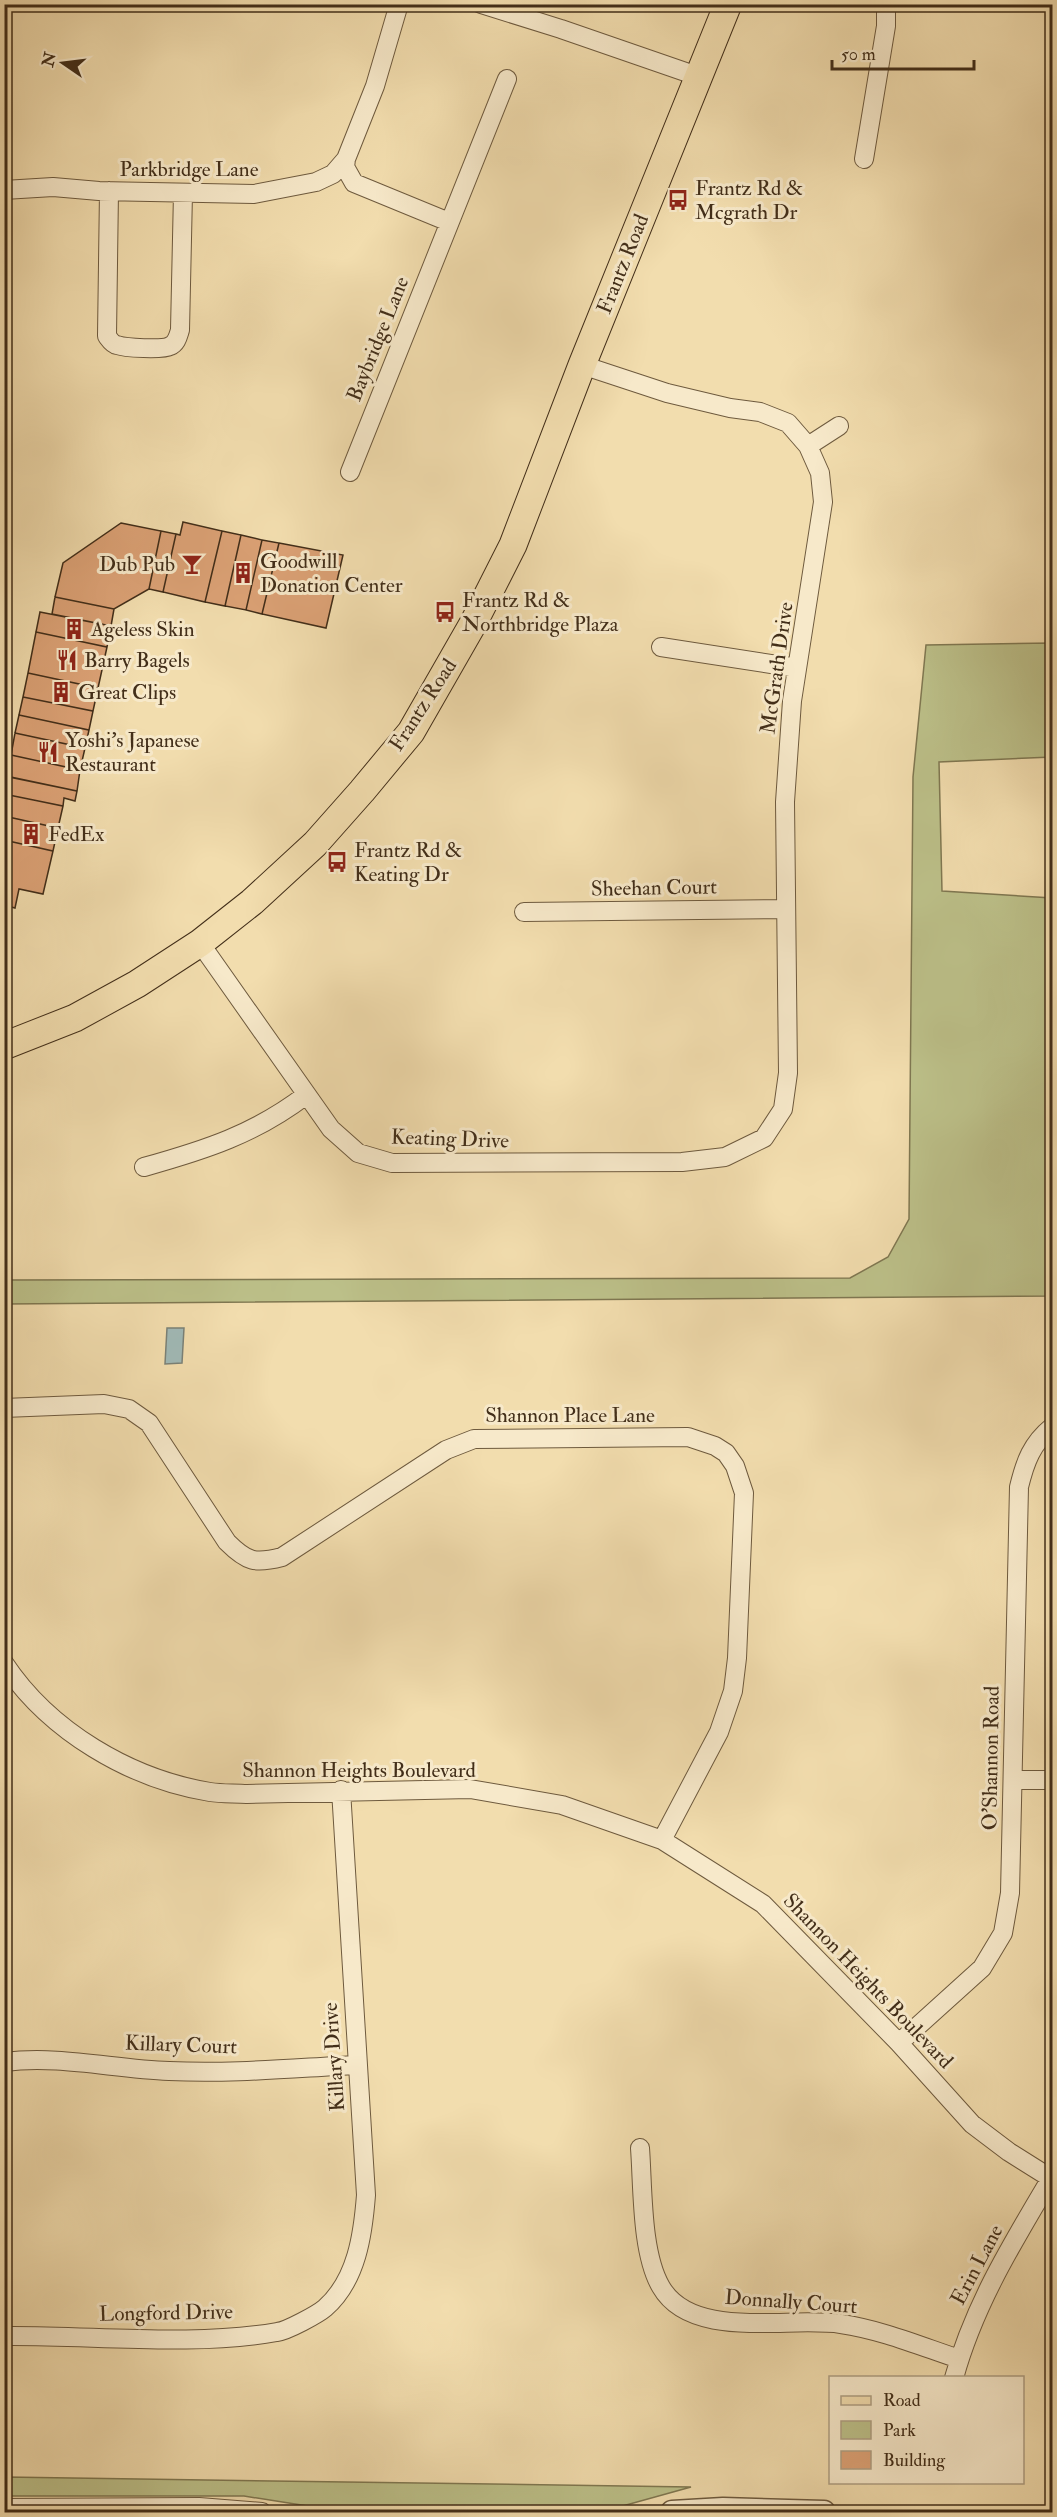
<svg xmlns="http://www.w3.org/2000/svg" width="1057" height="2517" viewBox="0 0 1057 2517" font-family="'IM FELL Double Pica',serif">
<rect width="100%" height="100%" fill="#f2ddae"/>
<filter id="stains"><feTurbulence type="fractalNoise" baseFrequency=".00333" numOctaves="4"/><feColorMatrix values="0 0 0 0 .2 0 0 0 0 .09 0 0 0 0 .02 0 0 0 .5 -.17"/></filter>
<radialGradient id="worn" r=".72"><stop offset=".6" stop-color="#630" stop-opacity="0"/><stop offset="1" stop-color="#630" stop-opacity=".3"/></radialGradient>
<path fill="#bcc089" stroke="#7f7751" stroke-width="1.5" d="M1052,643v114l-113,5 3,129 110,7v398l-1047,8v-24l845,-2 38,-21 21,-38 4,-442 13,-132z
M5,2477l686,10 -90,25h-273l-14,-5 -70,-11h-239z"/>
<path fill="#a0b9b6" stroke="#7a8177" stroke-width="1.5" d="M167,1328h17l-2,35 -17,1z"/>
<path fill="#dba175" stroke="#422e19" stroke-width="1.5" d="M183,522l39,9 -17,71 -42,-10 13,-58 4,1z
M121,523l40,8 -12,58 -35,20 -59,-12 8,-34z
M161,531l15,3 -13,58 -14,-3z
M222,531l19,4 -16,71 -20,-4z
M241,535l21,5 -16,70 -21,-4z
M262,540l17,3 -17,71 -16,-4z
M279,543l64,12 -17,73 -64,-14z
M55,597l59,12 -3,17 -59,-12z
M40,612l71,14 -4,21 -71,-15z
M36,632l71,15 -9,41 -70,-15z
M28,673l70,15 -5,23 -70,-14z
M23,697l70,14 -4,19 -70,-15z
M19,715l70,15 -4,18 -70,-15z
M15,733l70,15 -5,22 -69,-15z
M11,755l69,15 -3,21 -71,-15z
M4,776l73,15 -2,10 -11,-3 -1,8 -59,-12z
M4,794l59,12 -5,22 -54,-12z
M4,816l54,12 -5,23 -49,-11z
M4,840l49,11 -10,43 -24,-5 -4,19 -11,-3z"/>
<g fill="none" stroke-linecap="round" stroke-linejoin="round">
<defs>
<path id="minor" d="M481,4l80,25 139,48
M346,159l-1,8 9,16 95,39
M864,159l22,-133v-22
M4,190l49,-3 46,4 155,3 62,-12 17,-8 13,-15 29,-73 24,-82
M109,191l-2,145c3,4 5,8 10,9 8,3 46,5 53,1 7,-3 8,-10 10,-16l3,-137
M808,446l31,-20
M350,472l157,-393
M661,647l136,21
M524,912l261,-3
M200,943l131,186 27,24 34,10 290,-1 43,-5 39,-19 19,-29 5,-36 -3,-271 7,-101 31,-199 -3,-29 -12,-27 -20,-23 -28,-11 -30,-4 -63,-15 -85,-28
M144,1167c61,-17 111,-33 162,-72
M4,1408l100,-4 25,5 20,14 78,119c20,20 28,22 55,15l164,-107 28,-11 214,-2 27,9 11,7 9,13 9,27 -7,165 -4,33 -14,41 -57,108
M4,1663c45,68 126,116 206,129 12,2 25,1 37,2l223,-5 92,16 100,35 101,64 136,139 73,81 37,28 43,27
M1013,1780h39
M899,2043l83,-75 21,-35 7,-40 9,-406c6,-25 13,-44 33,-60
M4,2062c56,-7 109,7 165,9 62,3 125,-3 187,-6
M640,2148c3,40 1,105 21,139 31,54 128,29 180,37 41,6 79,22 118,35
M4,2336c89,-1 186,11 273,-4 10,-1 41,-18 48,-24 32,-28 38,-74 41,-113l-25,-405
M954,2378c20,-73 59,-136 97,-200
M4,2508l195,-1 63,5"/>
<path id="tertiary" d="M672,2512l51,-3 101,3"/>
<path id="primary" d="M4,1046l71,-28 62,-34 63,-41 52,-41 63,-58 47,-53 49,-59 63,-110 39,-77 69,-180 146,-361"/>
</defs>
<use href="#minor" stroke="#6e5a3e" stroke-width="20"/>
<use href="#tertiary" stroke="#6e5a3e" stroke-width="25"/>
<use href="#primary" stroke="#422e19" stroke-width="29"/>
<use href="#minor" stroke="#f7e9ca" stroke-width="18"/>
<use href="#tertiary" stroke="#f7e9ca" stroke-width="22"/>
<use href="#primary" stroke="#f2ddae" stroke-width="27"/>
</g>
<defs>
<symbol id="bus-bare" viewBox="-9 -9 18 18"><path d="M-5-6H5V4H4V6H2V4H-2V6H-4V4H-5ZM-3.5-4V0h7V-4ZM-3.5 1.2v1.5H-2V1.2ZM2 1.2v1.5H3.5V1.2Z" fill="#8f2418" stroke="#f7e9ca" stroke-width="2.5" paint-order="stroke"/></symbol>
<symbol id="bar-bare" viewBox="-9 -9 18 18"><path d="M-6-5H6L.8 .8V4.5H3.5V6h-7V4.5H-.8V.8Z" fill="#8f2418" stroke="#f7e9ca" stroke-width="2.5" paint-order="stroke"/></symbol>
<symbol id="building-bare" viewBox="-9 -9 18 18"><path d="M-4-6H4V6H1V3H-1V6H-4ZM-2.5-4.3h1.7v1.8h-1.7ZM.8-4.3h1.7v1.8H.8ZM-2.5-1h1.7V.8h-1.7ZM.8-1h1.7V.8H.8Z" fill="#8f2418" stroke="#f7e9ca" stroke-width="2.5" paint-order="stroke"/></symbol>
<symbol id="restaurant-bare" viewBox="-9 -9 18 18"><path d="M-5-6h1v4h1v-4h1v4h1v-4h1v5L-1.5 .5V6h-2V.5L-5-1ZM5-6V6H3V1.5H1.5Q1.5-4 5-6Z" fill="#8f2418" stroke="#f7e9ca" stroke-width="2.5" paint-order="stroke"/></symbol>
</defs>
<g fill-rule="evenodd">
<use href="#bus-bare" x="663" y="185" width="30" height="30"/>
<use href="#bar-bare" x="177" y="549" width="30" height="30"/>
<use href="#building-bare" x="228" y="558" width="30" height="30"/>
<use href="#bus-bare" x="430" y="597" width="30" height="30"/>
<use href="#building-bare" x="59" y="614" width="30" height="30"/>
<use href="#restaurant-bare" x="52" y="645" width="30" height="30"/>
<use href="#building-bare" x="46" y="677" width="30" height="30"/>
<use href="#restaurant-bare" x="33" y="737" width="30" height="30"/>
<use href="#building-bare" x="16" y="819" width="30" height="30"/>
<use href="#bus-bare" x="322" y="847" width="30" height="30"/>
</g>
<g text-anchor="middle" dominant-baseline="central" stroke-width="6" stroke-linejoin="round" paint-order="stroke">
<g font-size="21" fill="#422e19" stroke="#f7e9ca">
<text x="189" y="169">Parkbridge Lane</text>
<text transform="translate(623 264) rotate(-68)">Frantz Road</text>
<text transform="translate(378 339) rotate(-68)">Baybridge Lane</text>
<text transform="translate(777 668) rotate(-82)">McGrath Drive</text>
<text transform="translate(423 705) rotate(-57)">Frantz Road</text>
<text transform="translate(654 888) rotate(-1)">Sheehan Court</text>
<text transform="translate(450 1139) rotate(2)">Keating Drive</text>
<text x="570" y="1415">Shannon Place Lane</text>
<text transform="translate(991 1758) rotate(-89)">O'Shannon Road</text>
<text x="359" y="1770">Shannon Heights Boulevard</text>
<text transform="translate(868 1981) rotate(46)">Shannon Heights Boulevard</text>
<text transform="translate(181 2045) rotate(2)">Killary Court</text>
<text transform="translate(334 2057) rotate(-94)">Killary Drive</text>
<text transform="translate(977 2265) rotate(-62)">Erin Lane</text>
<text transform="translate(791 2302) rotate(4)">Donnally Court</text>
<text transform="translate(166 2313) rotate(-1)">Longford Drive</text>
</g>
<g font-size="21" fill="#422e19" stroke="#f7e9ca" text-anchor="start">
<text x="695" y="188">Frantz Rd &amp;<tspan x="695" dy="24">Mcgrath Dr</tspan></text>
<text x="260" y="561">Goodwill<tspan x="260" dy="24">Donation Center</tspan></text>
<text x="175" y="564" text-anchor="end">Dub Pub</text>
<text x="462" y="600">Frantz Rd &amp;<tspan x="462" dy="24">Northbridge Plaza</tspan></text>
<text x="91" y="629">Ageless Skin</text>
<text x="84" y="660">Barry Bagels</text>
<text x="78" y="692">Great Clips</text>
<text x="65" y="740">Yoshi's Japanese<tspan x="65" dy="24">Restaurant</tspan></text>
<text x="48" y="834">FedEx</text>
<text x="354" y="850">Frantz Rd &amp;<tspan x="354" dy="24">Keating Dr</tspan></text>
</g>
</g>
<rect width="1057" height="2517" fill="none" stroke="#f2ddae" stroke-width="24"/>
<rect x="6" y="6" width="1045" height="2505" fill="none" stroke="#422e19" stroke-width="3"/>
<rect x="12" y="12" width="1033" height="2493" fill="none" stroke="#422e19" stroke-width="1.5"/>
<rect x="829" y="2376" width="195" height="108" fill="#f7e9ca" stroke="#af9e83" stroke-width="1.5"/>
<rect x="841" y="2396" width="30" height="9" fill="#f2ddae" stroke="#af9e83" stroke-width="1.5"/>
<text x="883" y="2406" font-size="18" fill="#422e19">Road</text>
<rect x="841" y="2421" width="30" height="18" fill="#bcc089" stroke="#af9e83" stroke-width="1.5"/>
<text x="883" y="2436" font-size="18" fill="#422e19">Park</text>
<rect x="841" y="2451" width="30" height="18" fill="#dba175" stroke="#af9e83" stroke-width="1.5"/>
<text x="883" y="2466" font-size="18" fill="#422e19">Building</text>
<g transform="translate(63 63) rotate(284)" stroke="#f7e9ca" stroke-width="4.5" paint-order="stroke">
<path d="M0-4.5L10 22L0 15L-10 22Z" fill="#422e19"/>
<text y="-9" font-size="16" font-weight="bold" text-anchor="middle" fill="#422e19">N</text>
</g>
<path d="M832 60v9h142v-9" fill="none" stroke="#422e19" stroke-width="3"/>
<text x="841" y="60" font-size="18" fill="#422e19" stroke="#f7e9ca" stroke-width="4.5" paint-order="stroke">50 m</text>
<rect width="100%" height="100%" filter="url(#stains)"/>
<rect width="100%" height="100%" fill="url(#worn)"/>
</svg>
